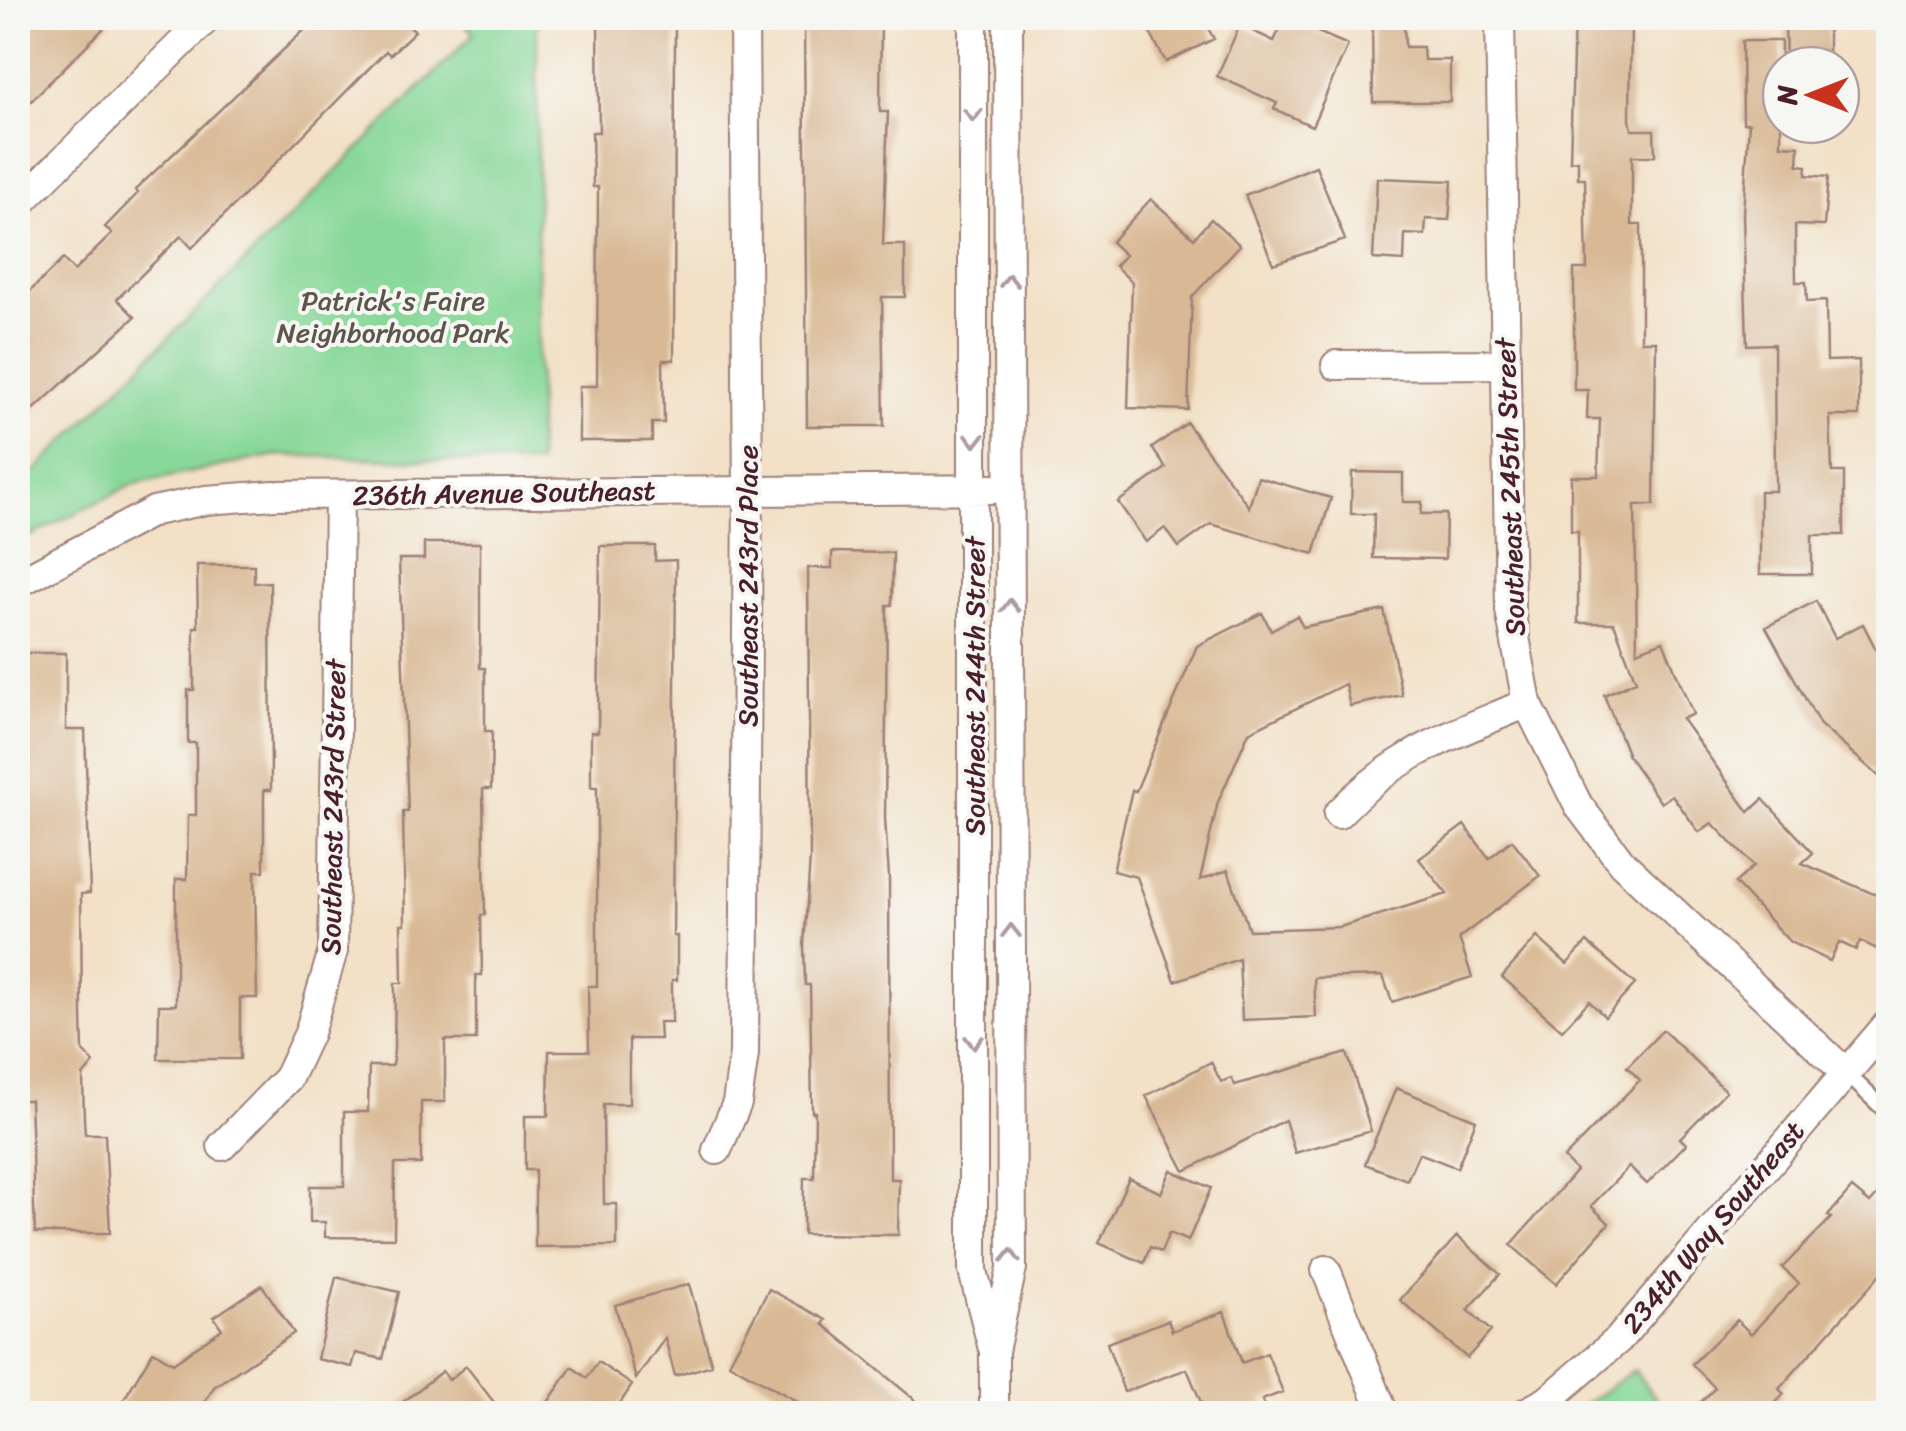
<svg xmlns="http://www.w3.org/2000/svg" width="1906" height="1431" viewBox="0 0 1906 1431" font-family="Sriracha,sans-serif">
<rect width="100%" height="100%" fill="#f6f6f2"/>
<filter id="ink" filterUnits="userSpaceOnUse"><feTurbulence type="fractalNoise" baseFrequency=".01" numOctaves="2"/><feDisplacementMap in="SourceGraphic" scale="20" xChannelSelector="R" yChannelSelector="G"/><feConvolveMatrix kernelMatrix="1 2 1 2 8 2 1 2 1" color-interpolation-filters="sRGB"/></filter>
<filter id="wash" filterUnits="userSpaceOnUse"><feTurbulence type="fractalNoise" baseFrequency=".0048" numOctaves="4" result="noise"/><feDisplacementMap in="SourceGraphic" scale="40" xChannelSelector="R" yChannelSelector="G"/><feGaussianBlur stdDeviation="2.25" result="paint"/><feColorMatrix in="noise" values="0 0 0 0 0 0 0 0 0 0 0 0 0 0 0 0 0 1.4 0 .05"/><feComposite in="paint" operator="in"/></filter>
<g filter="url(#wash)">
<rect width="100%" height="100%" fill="#f2e1c7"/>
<path fill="#88d899" stroke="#697c62" stroke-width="2.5" d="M459,18h78l1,446 -262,-9 -142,29 -116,58v-54l456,-454z
M1634,1370l33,43h-94z"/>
<g id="blocks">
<path fill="#d9b995" d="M18,18h96l-96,96z
M317,18h85l13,13 -25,24 -4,-4 -194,197 -11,-12 -64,63 18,18 -117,107v-121l45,-44 11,12 38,-37 -7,-7 33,-34 -3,-3z
M598,18h55v5h22l-1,337h-11l1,63h-12v18h-73v-55h18l1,-199h-5l-1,-55h7z
M804,18h77l-1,94h8l-5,133h22v52h-23l2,129h-77z
M1142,18h60l12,21 -48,23z
M1285,18l63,27 -36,81 -38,-17 3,-6 -60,-27 23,-51 34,16z
M1574,18h57l-1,102 2,10h22l1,26h-23v69h9v116h15l-2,164h-19l2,146 26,-10 30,73 -11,5 67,93 14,-13 50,54 -11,10 86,37v54l-28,-13 -4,9 -17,-8 -9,19 -40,-19 -55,-59 19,-17 -42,-43 -13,9 -27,-37 -11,8 -33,-47 -24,-61 32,-14 -22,-58h-36v-92h-7v-55h27l2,-57h-13l1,-29h-14v-121h13l-2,-91h-7v-18l-8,1z
M1372,21h32l1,26h18l1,13h26v42h-77z
M1785,22h43v43h-42z
M1742,41h39v104l18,1 -1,19 9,1 -1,9 22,2 -4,49 -29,-1 1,57h10l1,20 19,-1 1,60 32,-1v56h-29l2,56h12v63h-32v39h-52v-83h15l-1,-147 -27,1 -4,-131 6,-91h-6z
M1316,166l29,74 -72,24 -28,-69z
M1377,178l75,3 -3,39 -23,-1 -1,16 -20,-1 -1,27 -31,-2z
M1151,199l43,39 17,-19 29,26 -48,52 -4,113 -60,-2 4,-126 -17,-16 10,-11 -14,-13z
M1187,423l62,84 9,-30 73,21 -17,56 -103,-30 -32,23 -14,-19 -19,14 -28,-40 48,-34 -14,-20z
M1352,472l51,1v29h19l-1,12h25l-1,45 -72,-1 1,-44h-23z
M424,543h56v125h5v63h7l-1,58h-8l2,126h-4l1,60h-6v65h-31v62h-24v62h-26l-1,74 -69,-1v-15h-15v-36h34v-74h24l1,-46h23l2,-15 1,-68h7l-1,-59h4l-2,-112h5l-9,-253h25z
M600,546h55v15l21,-1 -3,376h4v44h-5v42h-13l1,17h-31v65h-26l1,100h13v42l-82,1v-77h-10v-54h23l1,-65h40l-1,-65h9v-199h-6v-55h7z
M832,552l61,1 -1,52h-5l-2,214 4,58 1,302h9l-1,56 -95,-1 1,-56h10l1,-66h-3l-2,-127h-5l-1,-40 6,-87 -2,-290h24z
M197,565h57v18l16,-1 1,208h-7v81h-9l2,127h-17v61h-82l1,-54h17v-126h11l1,-64h8v-72h-8v-53h6v-63h4z
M1816,601l19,37 28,-14 25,49v111l-68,-59 -54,-98z
M1384,610l18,85 -52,11 -5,-22 -96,48 -31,70 -18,78 28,-10 21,60 91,-3 107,-33 -28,-35 45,-34 25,33 23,-18 28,36 -81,62 13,39 -80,25 -9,-26 -69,2 2,39 -74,3 -3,-61 -64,22 -38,-104 -24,-6 19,-81 4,1 61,-145 65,-33 9,17 26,-14 6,11z
M18,653h48v77h19l5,163 -9,1 1,122 1,35 11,12 -11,13 1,43 1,15h20l5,99h-75l-5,-133h-12z
M1537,937l30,27 20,-22 48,42 -30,33 -16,-16 -27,29 -60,-53z
M1663,1030l63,61 -46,47 6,6 -39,40 -18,-17 -38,39 18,17 -53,61 -45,-39 65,-74 -12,-13 76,-78 -13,-13z
M1347,1053l24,78 -76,22 -10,-33 -100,51 -39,-75 65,-34 10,20 10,-4 4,7z
M1396,1088l80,32 -19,48 -38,-15 -12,27 -42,-16z
M1171,1170l40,18 -23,53 -19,-8 -8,19 -11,-5 -6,16 -45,-20 30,-65 32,15z
M1888,1183v83l-109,123 5,5 -19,20h-76l26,-26 -23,-24 45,-44 14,14 48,-51 -17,-15 49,-50 -3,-2 24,-28 18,15z
M1457,1236l43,38 -32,36 23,21 -24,27 -67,-58z
M336,1277l63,15 -16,67 -27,-6 -4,14 -35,-8z
M689,1284l23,81 -37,11 -10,-38 -29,41 -21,-74z
M262,1285l32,48 -80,54 -16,27h-83l38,-63 20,12 49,-34 -8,-12z
M769,1289l57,31 -3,4 109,90h-113l-90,-51z
M1224,1312l18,51 25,-10 16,39 -21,8 5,14h-61l-19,-45 -63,23 -17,-49 61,-23 4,11z
M598,1362l34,23 -19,29h-73l32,-47 15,11z
M466,1366l37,48h-115l54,-43 7,9z"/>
</g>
</g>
<g filter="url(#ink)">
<use href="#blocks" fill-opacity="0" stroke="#9e8079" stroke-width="2.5"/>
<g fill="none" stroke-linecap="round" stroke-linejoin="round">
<defs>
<path id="service" d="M1845,1072l43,41"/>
<path id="minor" d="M973,18v1253l19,74
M1500,18l10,592 17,93 51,102 44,58 223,209
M18,205l189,-187
M1336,365l167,-1
M18,583l136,-72 52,-11 68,-5 718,-6
M1338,814c60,-63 111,-77 189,-111
M222,1146l66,-68 21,-45 24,-82 6,-456
M717,1150l20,-47 7,-49 4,-563 -4,-473
M1326,1270l58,144
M994,1414v-63l18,-83 -4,-1250
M1523,1414l24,-13 72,-62 269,-315"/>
</defs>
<use href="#service" stroke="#9e8079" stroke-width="19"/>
<use href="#minor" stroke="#9e8079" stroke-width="32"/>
<use href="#service" stroke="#fff" stroke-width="14"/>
<use href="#minor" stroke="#fff" stroke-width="28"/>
</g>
<defs><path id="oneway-chevron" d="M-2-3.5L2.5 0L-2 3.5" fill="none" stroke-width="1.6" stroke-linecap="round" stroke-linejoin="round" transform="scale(2.5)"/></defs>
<g stroke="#ae9aa0">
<use href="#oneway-chevron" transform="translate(973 115) rotate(90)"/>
<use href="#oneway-chevron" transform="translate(1009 281) rotate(-90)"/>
<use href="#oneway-chevron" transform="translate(975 440) rotate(90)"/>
<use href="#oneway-chevron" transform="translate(1010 606) rotate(-90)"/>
<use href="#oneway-chevron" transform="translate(1011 931) rotate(-90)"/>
<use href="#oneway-chevron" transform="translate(974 1042) rotate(90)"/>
<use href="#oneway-chevron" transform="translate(1011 1256) rotate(-88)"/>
</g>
</g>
<g text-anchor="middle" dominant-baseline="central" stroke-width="8" stroke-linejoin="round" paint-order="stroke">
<g font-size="28" fill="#5d564c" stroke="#f6f6f2">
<text x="393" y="300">Patrick's Faire<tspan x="393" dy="32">Neighborhood Park</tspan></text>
</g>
<g font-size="28" fill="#4a1f2b" stroke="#f6f6f2">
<text transform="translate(1510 487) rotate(-92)">Southeast 245th Street</text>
<text transform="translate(504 493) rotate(-1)">236th Avenue Southeast</text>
<text transform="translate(747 586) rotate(-90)">Southeast 243rd Place</text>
<text transform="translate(974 686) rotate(-90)">Southeast 244th Street</text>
<text transform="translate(333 807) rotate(-89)">Southeast 243rd Street</text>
<text transform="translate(1713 1227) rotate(-50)">234th Way Southeast</text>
</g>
</g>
<rect width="1906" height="1431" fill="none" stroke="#f6f6f2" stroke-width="60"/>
<g transform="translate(1811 95) rotate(270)"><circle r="48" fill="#f6f6f2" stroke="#b1a0a2" stroke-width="2.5"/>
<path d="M0-8L18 38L0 25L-18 38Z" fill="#c8321e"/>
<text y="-15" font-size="28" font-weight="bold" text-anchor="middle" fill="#4a1f2b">N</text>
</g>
</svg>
